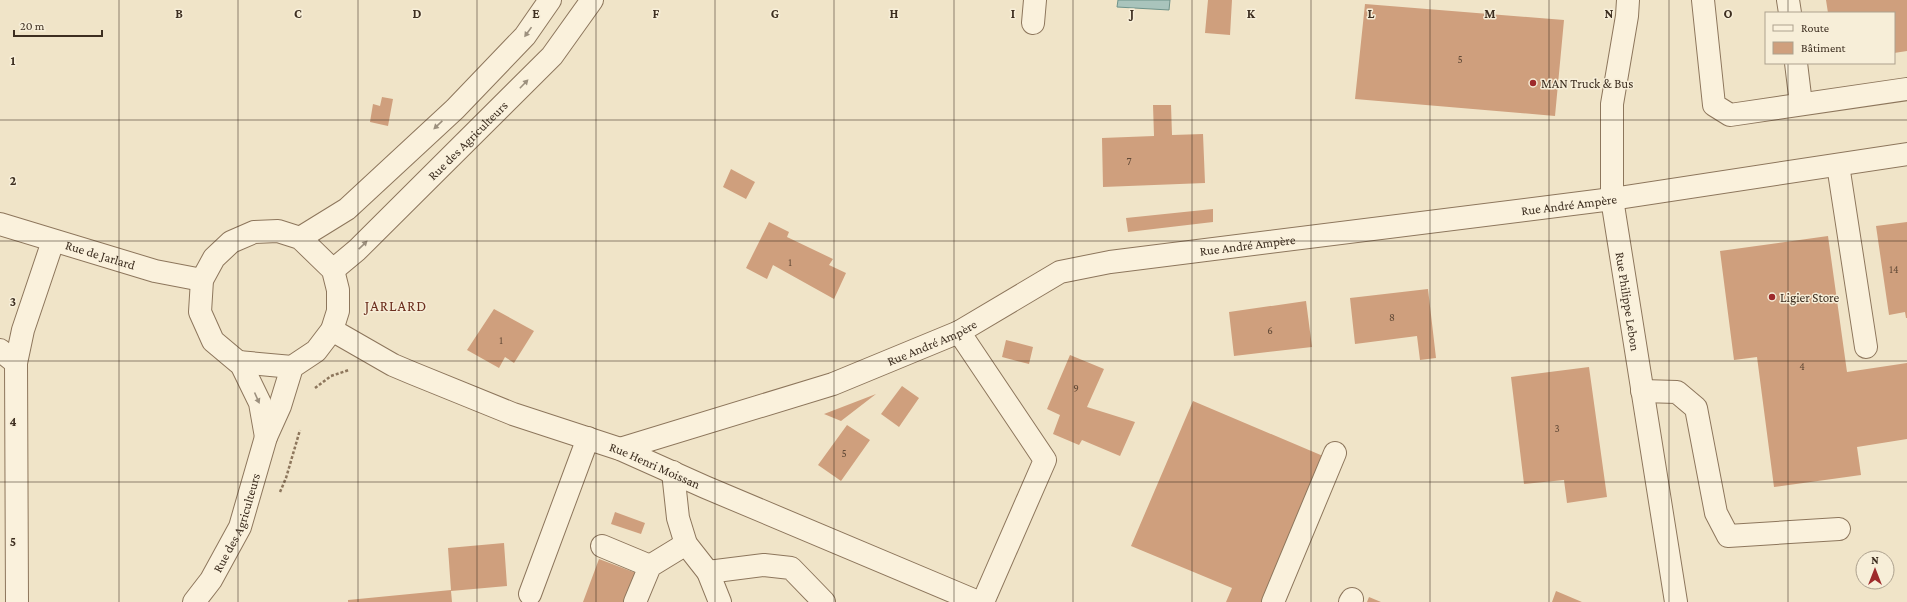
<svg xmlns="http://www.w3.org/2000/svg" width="1907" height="602" viewBox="0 0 1907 602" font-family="'Crimson Pro',serif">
<rect width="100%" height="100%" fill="#f0e4c8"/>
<path fill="#a9c4bc" stroke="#6f938a" d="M1118,0h52l-1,10 -52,-3z"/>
<path fill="#cf9f7d" d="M1208,0h24l-2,35 -25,-2z
M1826,0h81v51l-13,2v-40h-66z
M1365,4l199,16 -9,96 -200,-17z
M382,97l11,2 -5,27 -18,-4 3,-18 7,2z
M1153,105h18l1,30 31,-1 2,49 -102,4 -1,-49 52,-2z
M731,169l24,13 -9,17 -23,-12z
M1213,209v13l-85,10 -2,-14z
M769,222l20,10 -2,5 46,22 -4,6 17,8 -12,26 -61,-34 -6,14 -21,-11z
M1907,222v96h-1l-1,-6 -16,3 -13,-89z
M1828,236l19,136 60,-9v76l-50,8 4,28 -87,12 -17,-130 -23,3 -14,-109z
M1428,289l8,69 -16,2 -3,-24 -62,8 -5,-46z
M1306,301l6,46 -78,9 -5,-44z
M494,309l40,22 -20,32 -9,-6 -6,11 -32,-18z
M1006,340l27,7 -4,17 -27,-7z
M1070,355l34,14 -17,38 48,15 -15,34 -38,-16 -3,5 -26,-11 7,-19 -13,-6z
M1589,367l18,130 -40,6 -3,-23 -40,4 -13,-107z
M902,386l17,12 -20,29 -18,-13z
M876,394l-35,27 -17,-7z
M1193,401l130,55 -62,146h-35l6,-14 -101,-42z
M847,425l23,15 -29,41 -23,-16z
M615,512l30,11 -4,11 -30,-10z
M504,543l3,43 -56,5 1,11h-104v-2l103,-10 -3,-42z
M599,559l37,14 -11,29h-42z
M1556,591l26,11h-30z
M1369,597l12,5h-14z"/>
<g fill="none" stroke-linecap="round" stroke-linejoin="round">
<defs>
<g id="minor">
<path id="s1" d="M1628,0l-1,16 -15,88v95l64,403"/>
<path d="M1703,0l11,105 16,10 177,-26"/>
<path d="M1788,0l2,13"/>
<path d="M1033,23l2,-23"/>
<path d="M1796,63l5,41"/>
<path d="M1838,165l28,182"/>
<path id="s2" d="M0,224l155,47 47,9"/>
<path d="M300,238l47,-29 108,-100 70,-73 25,-36"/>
<path id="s3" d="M333,270l24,-20 195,-194 40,-56"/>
<path id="s4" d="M332,330l61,35 19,8 101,41 107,35 85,38 273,115"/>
<path d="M959,332l86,128 -62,142"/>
<path d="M0,350l16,13"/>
<path d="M240,362l20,41 6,34"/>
<path d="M1642,391l35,1 19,16 20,105 12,23 111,-7"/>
<path id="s5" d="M620,449l213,-65 126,-52 101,-60 50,-10 502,-63 295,-45"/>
<path d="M673,472l5,46 8,26 22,28 12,30"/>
<path d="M602,546l48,20"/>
<path d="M708,572l56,-7 27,3 33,34"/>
<path d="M530,594l58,-156"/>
<path d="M17,602l-1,-239 7,-33 30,-89"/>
<path id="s6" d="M194,602l17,-22 29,-53 26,-90 14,-31 12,-39 24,-16 16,-21 6,-19v-21l-5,-20 -33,-32 -22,-7 -24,1 -23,10 -17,16 -12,22 -2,32 13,29 25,21 54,5"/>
<path d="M635,602l15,-36 36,-22"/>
<path d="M1273,602l62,-149"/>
<path d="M1350,602l2,-3"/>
</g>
</defs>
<use href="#minor" stroke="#8d765c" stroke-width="24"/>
<path stroke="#8d765c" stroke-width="2.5" stroke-dasharray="3 2" stroke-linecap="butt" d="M315,388l16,-12 18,-6
M280,492l6,-14 14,-48"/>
<use href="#minor" stroke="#faf1dc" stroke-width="22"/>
</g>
<defs><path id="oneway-solid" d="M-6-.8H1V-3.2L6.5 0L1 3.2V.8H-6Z"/></defs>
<g fill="#9c907e">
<use href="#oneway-solid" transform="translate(528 32) rotate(126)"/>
<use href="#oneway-solid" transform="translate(524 84) rotate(-46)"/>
<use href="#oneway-solid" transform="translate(438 125) rotate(137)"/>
<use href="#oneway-solid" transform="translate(363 245) rotate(-44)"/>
<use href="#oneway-solid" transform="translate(257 398) rotate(66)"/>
</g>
<path fill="none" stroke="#3d2e20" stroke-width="1" stroke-opacity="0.55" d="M119,0v602M238,0v602M358,0v602M477,0v602M596,0v602M715,0v602M834,0v602M954,0v602M1073,0v602M1192,0v602M1311,0v602M1430,0v602M1549,0v602M1669,0v602M1788,0v13M1788,63v539M0,120h1907M0,241h1907M0,361h1907M0,482h1907"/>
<g fill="#9e2a2b" stroke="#f7eed8" stroke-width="1.5">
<circle cx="1533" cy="83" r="4"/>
<circle cx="1772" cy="297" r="4"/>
</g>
<g text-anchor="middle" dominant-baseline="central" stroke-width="3" stroke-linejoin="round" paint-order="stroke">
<g font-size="11" fill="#624a37">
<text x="1460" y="59">5</text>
<text x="1129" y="161">7</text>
<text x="790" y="262">1</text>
<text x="1894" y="269">14</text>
<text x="1392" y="317">8</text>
<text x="1270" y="330">6</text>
<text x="501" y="340">1</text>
<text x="1802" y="366">4</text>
<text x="1076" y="388">9</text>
<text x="1557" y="428">3</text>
<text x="844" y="453">5</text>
</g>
<g font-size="13" fill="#3d2e20" stroke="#f7eed8" text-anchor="start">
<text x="1541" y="83">MAN Truck &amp; Bus</text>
<text x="1780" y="297">Ligier Store</text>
</g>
<g font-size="13" fill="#3d2e20" stroke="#f7eed8">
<text stroke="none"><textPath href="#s3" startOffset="187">Rue des Agriculteurs</textPath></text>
<text stroke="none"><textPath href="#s5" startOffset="990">Rue André Ampère</textPath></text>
<text stroke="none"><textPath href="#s5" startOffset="666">Rue André Ampère</textPath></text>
<text stroke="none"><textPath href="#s2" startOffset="105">Rue de Jarlard</textPath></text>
<text stroke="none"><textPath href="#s1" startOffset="304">Rue Philippe Lebon</textPath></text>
<text stroke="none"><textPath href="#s5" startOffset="330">Rue André Ampère</textPath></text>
<text stroke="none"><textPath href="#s4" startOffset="351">Rue Henri Moissan</textPath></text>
<text stroke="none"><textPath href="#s6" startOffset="91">Rue des Agriculteurs</textPath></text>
</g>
<g font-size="15" letter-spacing="1" fill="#6b2e1e" stroke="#f7eed8">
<text x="396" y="306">JARLARD</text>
</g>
</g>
<g font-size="13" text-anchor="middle" font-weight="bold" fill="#3d2e20" stroke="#f7eed8" stroke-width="3" stroke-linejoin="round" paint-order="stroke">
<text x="179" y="18">B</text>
<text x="298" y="18">C</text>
<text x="417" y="18">D</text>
<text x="536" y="18">E</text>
<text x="656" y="18">F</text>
<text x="775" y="18">G</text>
<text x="894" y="18">H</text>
<text x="1013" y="18">I</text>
<text x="1132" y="18">J</text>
<text x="1251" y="18">K</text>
<text x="1371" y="18">L</text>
<text x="1490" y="18">M</text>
<text x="1609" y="18">N</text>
<text x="1728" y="18">O</text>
<text x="13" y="65">1</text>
<text x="13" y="185">2</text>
<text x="13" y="306">3</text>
<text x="13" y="426">4</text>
<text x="13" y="546">5</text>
</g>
<rect x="1765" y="12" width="130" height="52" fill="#f7eed8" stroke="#ada18e"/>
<rect x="1773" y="25" width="20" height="6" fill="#faf1dc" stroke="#ada18e"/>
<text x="1801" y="32" font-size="12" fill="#3d2e20">Route</text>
<rect x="1773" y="42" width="20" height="12" fill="#cf9f7d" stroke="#ada18e"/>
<text x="1801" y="52" font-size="12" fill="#3d2e20">Bâtiment</text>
<g transform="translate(1875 570)"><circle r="19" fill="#f7eed8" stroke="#ada18e"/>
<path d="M0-3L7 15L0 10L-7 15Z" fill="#9e2a2b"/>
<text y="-6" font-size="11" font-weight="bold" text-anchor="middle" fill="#3d2e20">N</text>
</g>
<path d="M14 30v6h88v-6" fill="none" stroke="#3d2e20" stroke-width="2"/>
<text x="20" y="30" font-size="12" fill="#3d2e20" stroke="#f7eed8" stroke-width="3" paint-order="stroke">20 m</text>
</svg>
